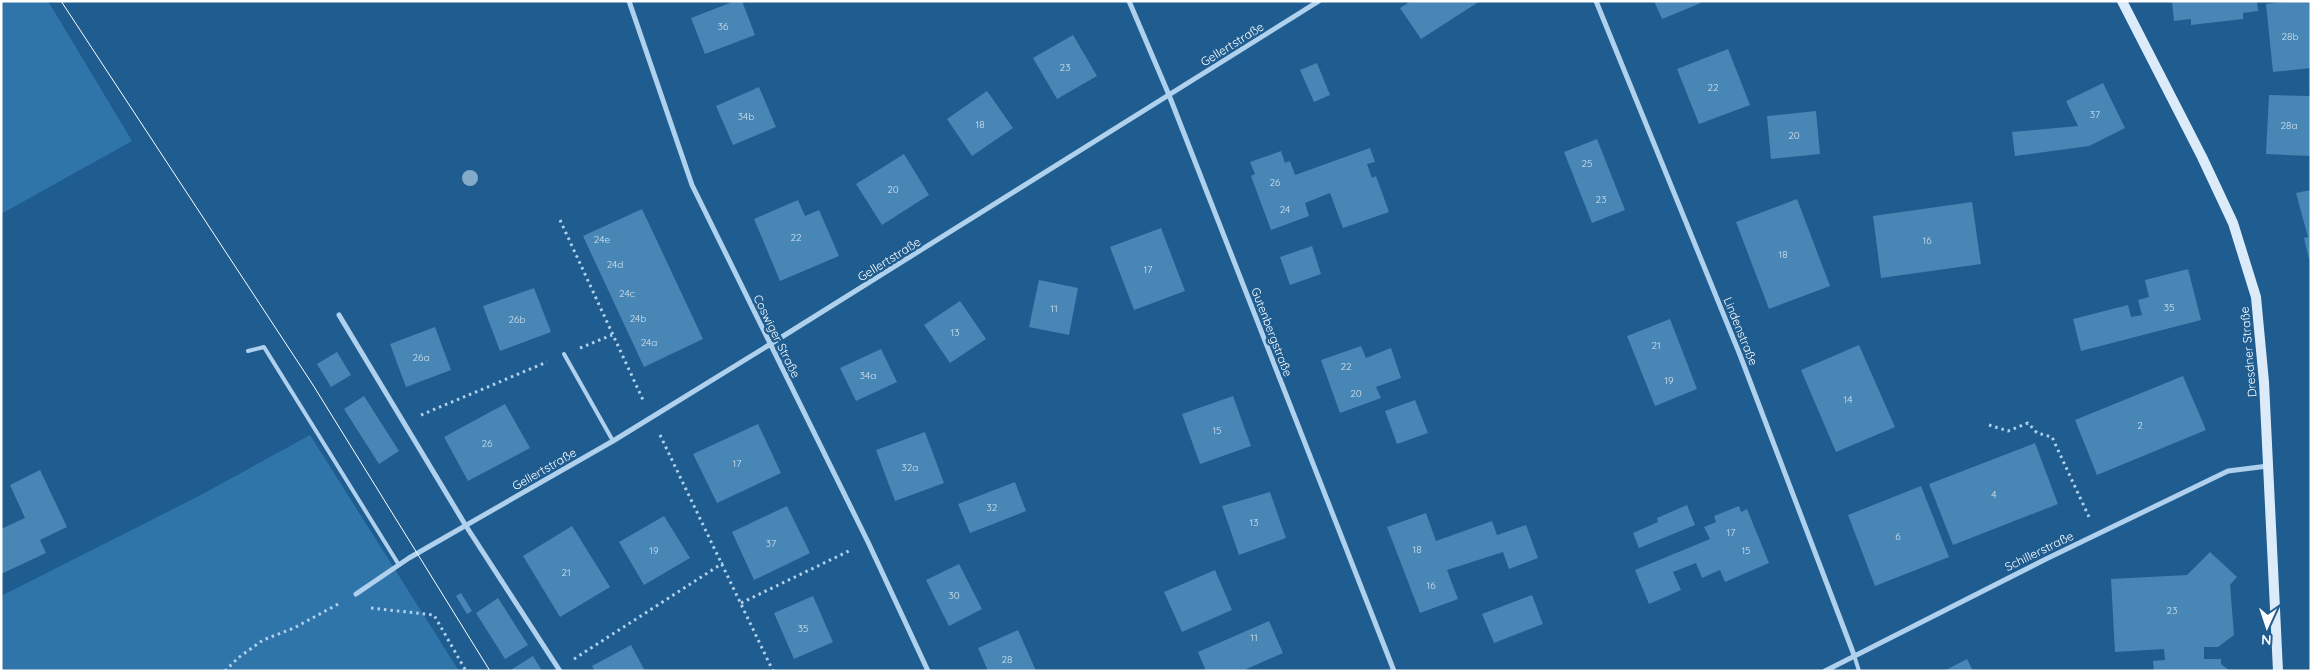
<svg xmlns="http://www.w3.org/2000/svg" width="2312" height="672" viewBox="0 0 2312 672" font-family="Quicksand,sans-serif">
<rect width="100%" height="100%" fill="#1f5c8f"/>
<path fill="#3075aa" d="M1,1h47l84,140 -131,73z
M310,435l149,236h-458v-75l198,-100z"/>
<path fill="#4886b6" d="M735,1h7l13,34 -50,19 -14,-36z
M1411,1h69l-59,38 -21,-31z
M1654,1h46l1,2 -39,16z
M2172,1h85l1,10 -15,2v6l-52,6v-6l-17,2z
M2292,1h19v67l-38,4 -7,-68z
M1073,35l24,41 -40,23 -24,-41z
M1728,49l22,56 -51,19 -22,-55z
M1317,63l13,32 -16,7 -14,-32z
M2103,83l22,45 -36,18 -74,10 -3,-24 66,-6 -12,-25z
M759,87l17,40 -43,18 -17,-39z
M987,91l26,37 -41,28 -25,-37z
M2269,95l42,1v60l-45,-2z
M1816,111l4,43 -49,5 -4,-43z
M1597,139l28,71 -33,13 -28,-71z
M1370,148l5,14 -8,2 5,14 4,-2 13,36 -46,16 -13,-35 -25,10 4,13 -38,14 -20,-54 4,-2 -5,-12 31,-11 4,12 5,-2 5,14z
M904,154l25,41 -47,30 -26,-41z
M2311,190v69h-2l-5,-21 4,-1 -12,-44z
M1797,199l33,87 -61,23 -33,-87z
M798,200l7,16 14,-6 20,46 -59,25 -26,-62z
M1972,202l9,62 -100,14 -8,-62z
M642,209l61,130 -59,28 -61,-131z
M1161,228l24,63 -51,19 -24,-63z
M1312,246l9,28 -31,11 -10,-28z
M2188,269l13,51 -120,31 -8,-32 55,-14 3,12 11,-2 -4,-15 11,-3 -4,-17z
M1039,280l39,8 -9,47 -40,-8z
M534,288l17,44 -51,19 -17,-45z
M960,301l26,38 -36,24 -26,-38z
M1670,319l27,70 -42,17 -28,-70z
M435,327l16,43 -45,17 -16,-43z
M1859,345l36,82 -59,25 -35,-82z
M1361,346l5,12 25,-10 10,30 -25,9 5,11 -41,15 -19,-53z
M881,349l16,33 -41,19 -16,-33z
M337,352l14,23 -20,12 -14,-23z
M2183,376l23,54 -109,45 -22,-55z
M364,396l35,55 -20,13 -35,-55z
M1233,396l18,50 -51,18 -18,-50z
M1415,400l13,33 -31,11 -12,-33z
M505,404l25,44 -62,33 -24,-44z
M758,424l23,49 -64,30 -24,-49z
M925,432l19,51 -49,18 -19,-51z
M2035,443l23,61 -105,41 -24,-61z
M40,470l27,57 -27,13 6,13 -45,21v-45l24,-11 -15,-33z
M1015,482l11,29 -56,22 -12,-29z
M1921,486l28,71 -74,29 -27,-71z
M1270,492l16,46 -47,17 -17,-49z
M1687,505l8,20 -56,23 -6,-15 25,-11 -1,-4z
M787,506l23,47 -56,27 -22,-48z
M1739,506l2,6 6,-3 22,54 -44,19 -5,-12 -18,8 -6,-15 -23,9 8,18 -32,14 -14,-34 75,-31 -6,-12 12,-5 -2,-6z
M1426,513l10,28 56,-20 5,14 29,-10 12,33 -29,11 -6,-17 -56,18 11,29 -38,14 -33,-86z
M664,516l26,42 -46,27 -25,-43z
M572,526l38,61 -50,30 -37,-61z
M2210,552l27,25 -7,8 4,50 -16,12h-14v12h17v5l9,7h-76l-1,-10 12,-1 -1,-11 -49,3 -4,-73 76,-4z
M959,564l23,45 -33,17 -23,-46z
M1215,570l17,40 -50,22 -18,-40z
M461,593l11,18 -5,3 -11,-18z
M1532,595l11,29 -49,19 -12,-29z
M813,596l20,46 -39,17 -20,-46z
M498,598l30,47 -23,14 -29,-46z
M1269,621l14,32 -41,18h-36l-8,-19z
M1018,630l18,41h-48l-10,-23z
M631,645l14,26h-50l-3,-5z
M533,656l9,15h-33z
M1967,659l6,12h-29z"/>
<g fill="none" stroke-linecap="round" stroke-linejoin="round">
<path stroke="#afd1ed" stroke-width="3" stroke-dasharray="2.5 4" stroke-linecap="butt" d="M560,220l83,180
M580,348l32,-13
M421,415l126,-53
M1989,425l19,6 20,-8 9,10 15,4 37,80
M660,435l113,236
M741,603l110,-53
M371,608l63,7 32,56
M574,659l149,-96
M225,671l13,-13 25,-18 31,-12 46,-25"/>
<path stroke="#afd1ed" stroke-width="4" d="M248,351l16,-4 135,218
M564,354l49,87
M1854,655l5,16"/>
<path stroke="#afd1ed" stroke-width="5" d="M629,1l63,184 176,357 60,129
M1129,1l40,94 225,576
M1596,1l144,354 114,300
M339,315l127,211 94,145
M356,594l53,-36 204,-117 156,-96 550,-344
M1825,671l221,-112 182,-88 40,-5"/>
<path stroke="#dbebf9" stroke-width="10" d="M2122,1l80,156 31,66 23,74 8,85 14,289"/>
<path stroke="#fff" stroke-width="1" d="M61,1l252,384 177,286"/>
</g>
<circle fill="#83aac9" cx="470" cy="178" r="8"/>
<g text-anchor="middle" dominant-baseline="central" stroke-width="5" stroke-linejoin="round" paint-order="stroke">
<g font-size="10" fill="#d1e1ed">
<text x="723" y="26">36</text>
<text x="2290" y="36">28b</text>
<text x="1065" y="67">23</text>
<text x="1713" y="87">22</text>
<text x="2095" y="114">37</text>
<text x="746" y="116">34b</text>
<text x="980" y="124">18</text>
<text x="2289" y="125">28a</text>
<text x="1794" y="135">20</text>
<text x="1587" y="163">25</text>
<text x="1275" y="182">26</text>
<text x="893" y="189">20</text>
<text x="1601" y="199">23</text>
<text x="1285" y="209">24</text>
<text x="796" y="237">22</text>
<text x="602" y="239">24e</text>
<text x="1927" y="240">16</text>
<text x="1783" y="254">18</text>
<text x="615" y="264">24d</text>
<text x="1148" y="269">17</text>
<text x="627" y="293">24c</text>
<text x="2169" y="307">35</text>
<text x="1054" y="308">11</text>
<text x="638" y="318">24b</text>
<text x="517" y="319">26b</text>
<text x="955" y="332">13</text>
<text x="649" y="342">24a</text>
<text x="1656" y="345">21</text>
<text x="421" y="357">26a</text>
<text x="1346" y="366">22</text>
<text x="868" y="375">34a</text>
<text x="1669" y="380">19</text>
<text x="1356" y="393">20</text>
<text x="1848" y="399">14</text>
<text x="2140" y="425">2</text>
<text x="1217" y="430">15</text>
<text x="487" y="443">26</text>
<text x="737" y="463">17</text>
<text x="910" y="467">32a</text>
<text x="1994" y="494">4</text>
<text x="992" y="507">32</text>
<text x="1254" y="522">13</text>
<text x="1731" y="532">17</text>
<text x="1898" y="536">6</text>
<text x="771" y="543">37</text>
<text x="1417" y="549">18</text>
<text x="654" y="550">19</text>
<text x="1746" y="550">15</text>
<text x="566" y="572">21</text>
<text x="1431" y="585">16</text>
<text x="954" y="595">30</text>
<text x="2172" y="610">23</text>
<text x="803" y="628">35</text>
<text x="1254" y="637">11</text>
<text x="1007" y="659">28</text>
</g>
<g font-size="12" fill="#fff" stroke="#1f5c8f">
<text transform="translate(1232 44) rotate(-32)">Gellertstraße</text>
<text transform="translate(889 259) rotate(-32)">Gellertstraße</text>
<text transform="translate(1741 331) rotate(68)">Lindenstraße</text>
<text transform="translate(1272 332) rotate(69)">Gutenbergstraße</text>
<text transform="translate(777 336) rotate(64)">Coswiger Straße</text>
<text transform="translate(2248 352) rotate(-95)">Dresdner Straße</text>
<text transform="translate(544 469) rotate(-30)">Gellertstraße</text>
<text transform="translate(2039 551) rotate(-26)">Schillerstraße</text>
</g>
</g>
<rect width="2312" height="672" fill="none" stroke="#ffffff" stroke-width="5"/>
<g transform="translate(2267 627) rotate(183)" stroke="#1f5c8f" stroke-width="4" paint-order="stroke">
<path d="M0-4L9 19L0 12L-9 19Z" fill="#ffffff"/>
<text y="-8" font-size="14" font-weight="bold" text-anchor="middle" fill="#ffffff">N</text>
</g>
</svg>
